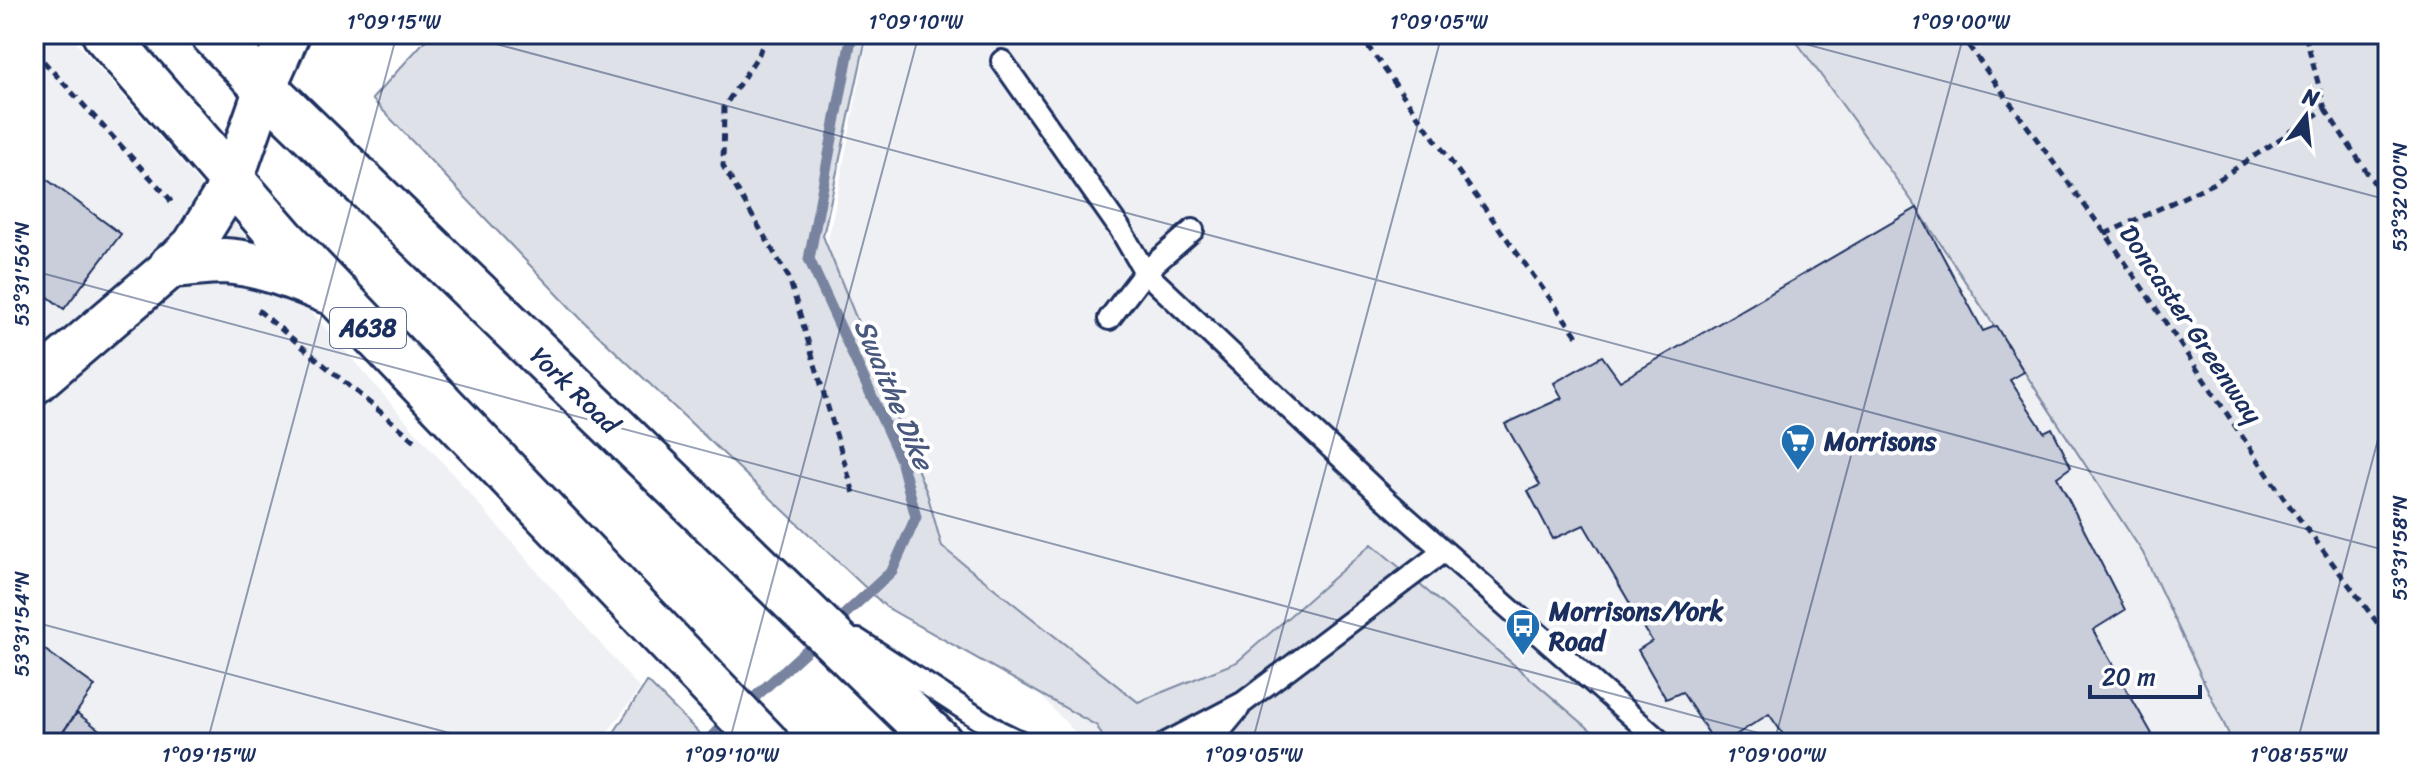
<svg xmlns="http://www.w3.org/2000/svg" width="2422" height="777" viewBox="0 0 2422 777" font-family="Sriracha,sans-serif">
<rect width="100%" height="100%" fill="#fff"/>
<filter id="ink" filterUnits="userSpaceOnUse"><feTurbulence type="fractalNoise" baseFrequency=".0125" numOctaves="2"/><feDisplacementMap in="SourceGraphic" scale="16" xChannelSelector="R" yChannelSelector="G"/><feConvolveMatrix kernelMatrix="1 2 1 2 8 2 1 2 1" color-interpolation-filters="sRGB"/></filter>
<g filter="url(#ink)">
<path fill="#eff0f4" d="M34,34h35l571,655 -36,48 -1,6h-569z
M869,34h922l126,174 226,345 90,190h-1148l-168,-178 -89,-324z"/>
<path fill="#dee1e7" stroke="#7c88a2" stroke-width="2" d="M431,34h436l-44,202 104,257 15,54 196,155 99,-40 135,-118 221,188 -11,11h-476l-9,-17 -211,-119 -305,-288 -209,-220z
M1791,34h597v709h-155l-90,-190 -226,-345z
M647,682h1l61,61h-99l1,-6z"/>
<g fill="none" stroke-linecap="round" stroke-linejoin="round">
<path stroke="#77839f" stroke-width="11" d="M832,626l60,-55 24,-54 -15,-57 -92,-201 43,-225
M744,707l76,-69
M705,743l26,-24"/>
</g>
<path fill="#caceda" stroke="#1b2f5e" stroke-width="2" d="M34,170l87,64 -57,75 -30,-23z
M1917,208l66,123 13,-5 28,46 -14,8 34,52 8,-4 19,39 -14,10 68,133 -32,20 59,104 -10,9h-353l-20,-29 -46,29h-8l-33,-51 -16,7 -28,-49 14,-9 -68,-116 -31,14 -25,-48 12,-6 -35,-61 57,-26 -8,-15 48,-27 18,25z
M34,642l61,44 -40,57h-21z
M77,713l40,30h-62z"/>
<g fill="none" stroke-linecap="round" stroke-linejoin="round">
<defs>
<path id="lane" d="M1002,61l118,168 25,43 239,226 278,245
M1109,319l36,-47 48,-42
M858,640l140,91 25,12
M1166,743l78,-41 200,-151
M1210,743l29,-35"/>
<path id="street" d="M34,384l131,-112 28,-27 39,-63 33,-94 24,-54"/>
<path id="highway" d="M105,34l177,204 484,505
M213,34l52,54 675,655
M172,265c17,-1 35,-4 52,-4 36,2 71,17 104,30"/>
</defs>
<use href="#lane" stroke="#1b2f5e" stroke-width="26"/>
<use href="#street" stroke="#1b2f5e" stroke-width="46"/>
<use href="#highway" stroke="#1b2f5e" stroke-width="50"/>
<path stroke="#1b2f5e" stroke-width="5" stroke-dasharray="8 6" stroke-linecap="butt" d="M766,34l-7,20 -35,53 -1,59 66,112 66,219
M1359,34l218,302
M1960,34l150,206 173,257 105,140
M34,51l135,147 3,6
M2325,109l63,95
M2105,234l107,-50 113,-75 -20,-75
M258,310l161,134"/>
<use href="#lane" stroke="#fff" stroke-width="20"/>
<use href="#street" stroke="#fff" stroke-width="40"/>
<use href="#highway" stroke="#fff" stroke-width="44"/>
</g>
</g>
<path fill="none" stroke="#1b2f5e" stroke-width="2" stroke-opacity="0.45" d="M459,34l1929,517M1768,34l620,166M34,271l1762,472M34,622l453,121M207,743l190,-709M729,743l190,-709M1252,743l190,-709M1774,743l190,-709M2297,743l91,-341"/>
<defs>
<symbol id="supermarket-pin" viewBox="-11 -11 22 30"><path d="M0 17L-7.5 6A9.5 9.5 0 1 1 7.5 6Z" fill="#1f6fb2" stroke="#fff"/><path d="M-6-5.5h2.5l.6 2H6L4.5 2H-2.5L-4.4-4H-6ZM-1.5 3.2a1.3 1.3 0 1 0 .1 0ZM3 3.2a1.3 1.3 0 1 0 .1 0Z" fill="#fff"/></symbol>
<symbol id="bus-pin" viewBox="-11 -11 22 30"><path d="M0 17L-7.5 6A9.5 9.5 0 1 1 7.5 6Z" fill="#1f6fb2" stroke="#fff"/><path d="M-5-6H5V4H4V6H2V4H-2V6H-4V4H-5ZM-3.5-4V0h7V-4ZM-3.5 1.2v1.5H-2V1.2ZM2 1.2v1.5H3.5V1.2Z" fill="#fff"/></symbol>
</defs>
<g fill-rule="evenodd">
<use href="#supermarket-pin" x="1778" y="421" width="40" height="54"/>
<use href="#bus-pin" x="1503" y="606" width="40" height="54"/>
</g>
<g text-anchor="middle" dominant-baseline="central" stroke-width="8" stroke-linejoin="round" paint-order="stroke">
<rect fill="#fff" stroke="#5f6d8e" stroke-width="2" x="330" y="308" width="76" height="40" rx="6"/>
<g font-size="24" font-weight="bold" fill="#1b2f5e">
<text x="368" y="328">A638</text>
</g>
<g font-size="26" fill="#1b2f5e" stroke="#fff">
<text transform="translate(2191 324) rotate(56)">Doncaster Greenway</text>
<text transform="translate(575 390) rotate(44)">York Road</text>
</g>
<g font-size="26" font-weight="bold" fill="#1b2f5e" stroke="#fff" text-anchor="start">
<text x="1824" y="441">Morrisons</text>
<text x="1549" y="611">Morrisons/York<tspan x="1549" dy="30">Road</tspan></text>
</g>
<g font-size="28" font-style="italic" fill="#49597e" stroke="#fff">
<text transform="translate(894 394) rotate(67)">Swaithe Dike</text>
</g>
</g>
<rect width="2422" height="777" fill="none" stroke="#fff" stroke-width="88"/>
<g transform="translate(2306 116) rotate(15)" stroke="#ffffff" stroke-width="6" paint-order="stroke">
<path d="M0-6L14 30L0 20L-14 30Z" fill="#1b2f5e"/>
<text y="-12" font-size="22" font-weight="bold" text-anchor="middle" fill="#1b2f5e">N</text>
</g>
<path d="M2090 685v12h110v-12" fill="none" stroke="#1b2f5e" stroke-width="4"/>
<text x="2102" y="685" font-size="24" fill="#1b2f5e" stroke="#ffffff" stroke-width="6" paint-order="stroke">20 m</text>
<rect x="44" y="44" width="2334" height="689" fill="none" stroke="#1b2f5e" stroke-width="3"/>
<g font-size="20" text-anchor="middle" fill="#1b2f5e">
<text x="394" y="29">1°09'15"W</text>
<text x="916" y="29">1°09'10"W</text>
<text x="1439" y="29">1°09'05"W</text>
<text x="1961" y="29">1°09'00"W</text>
<text transform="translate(2400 197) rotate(-90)" y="7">53°32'00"N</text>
<text transform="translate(22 274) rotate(-90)" y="7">53°31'56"N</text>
<text transform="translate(2400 548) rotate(-90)" y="7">53°31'58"N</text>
<text transform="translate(22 624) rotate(-90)" y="7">53°31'54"N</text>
<text x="209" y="762">1°09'15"W</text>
<text x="732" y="762">1°09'10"W</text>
<text x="1254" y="762">1°09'05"W</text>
<text x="1777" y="762">1°09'00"W</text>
<text x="2299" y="762">1°08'55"W</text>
</g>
</svg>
